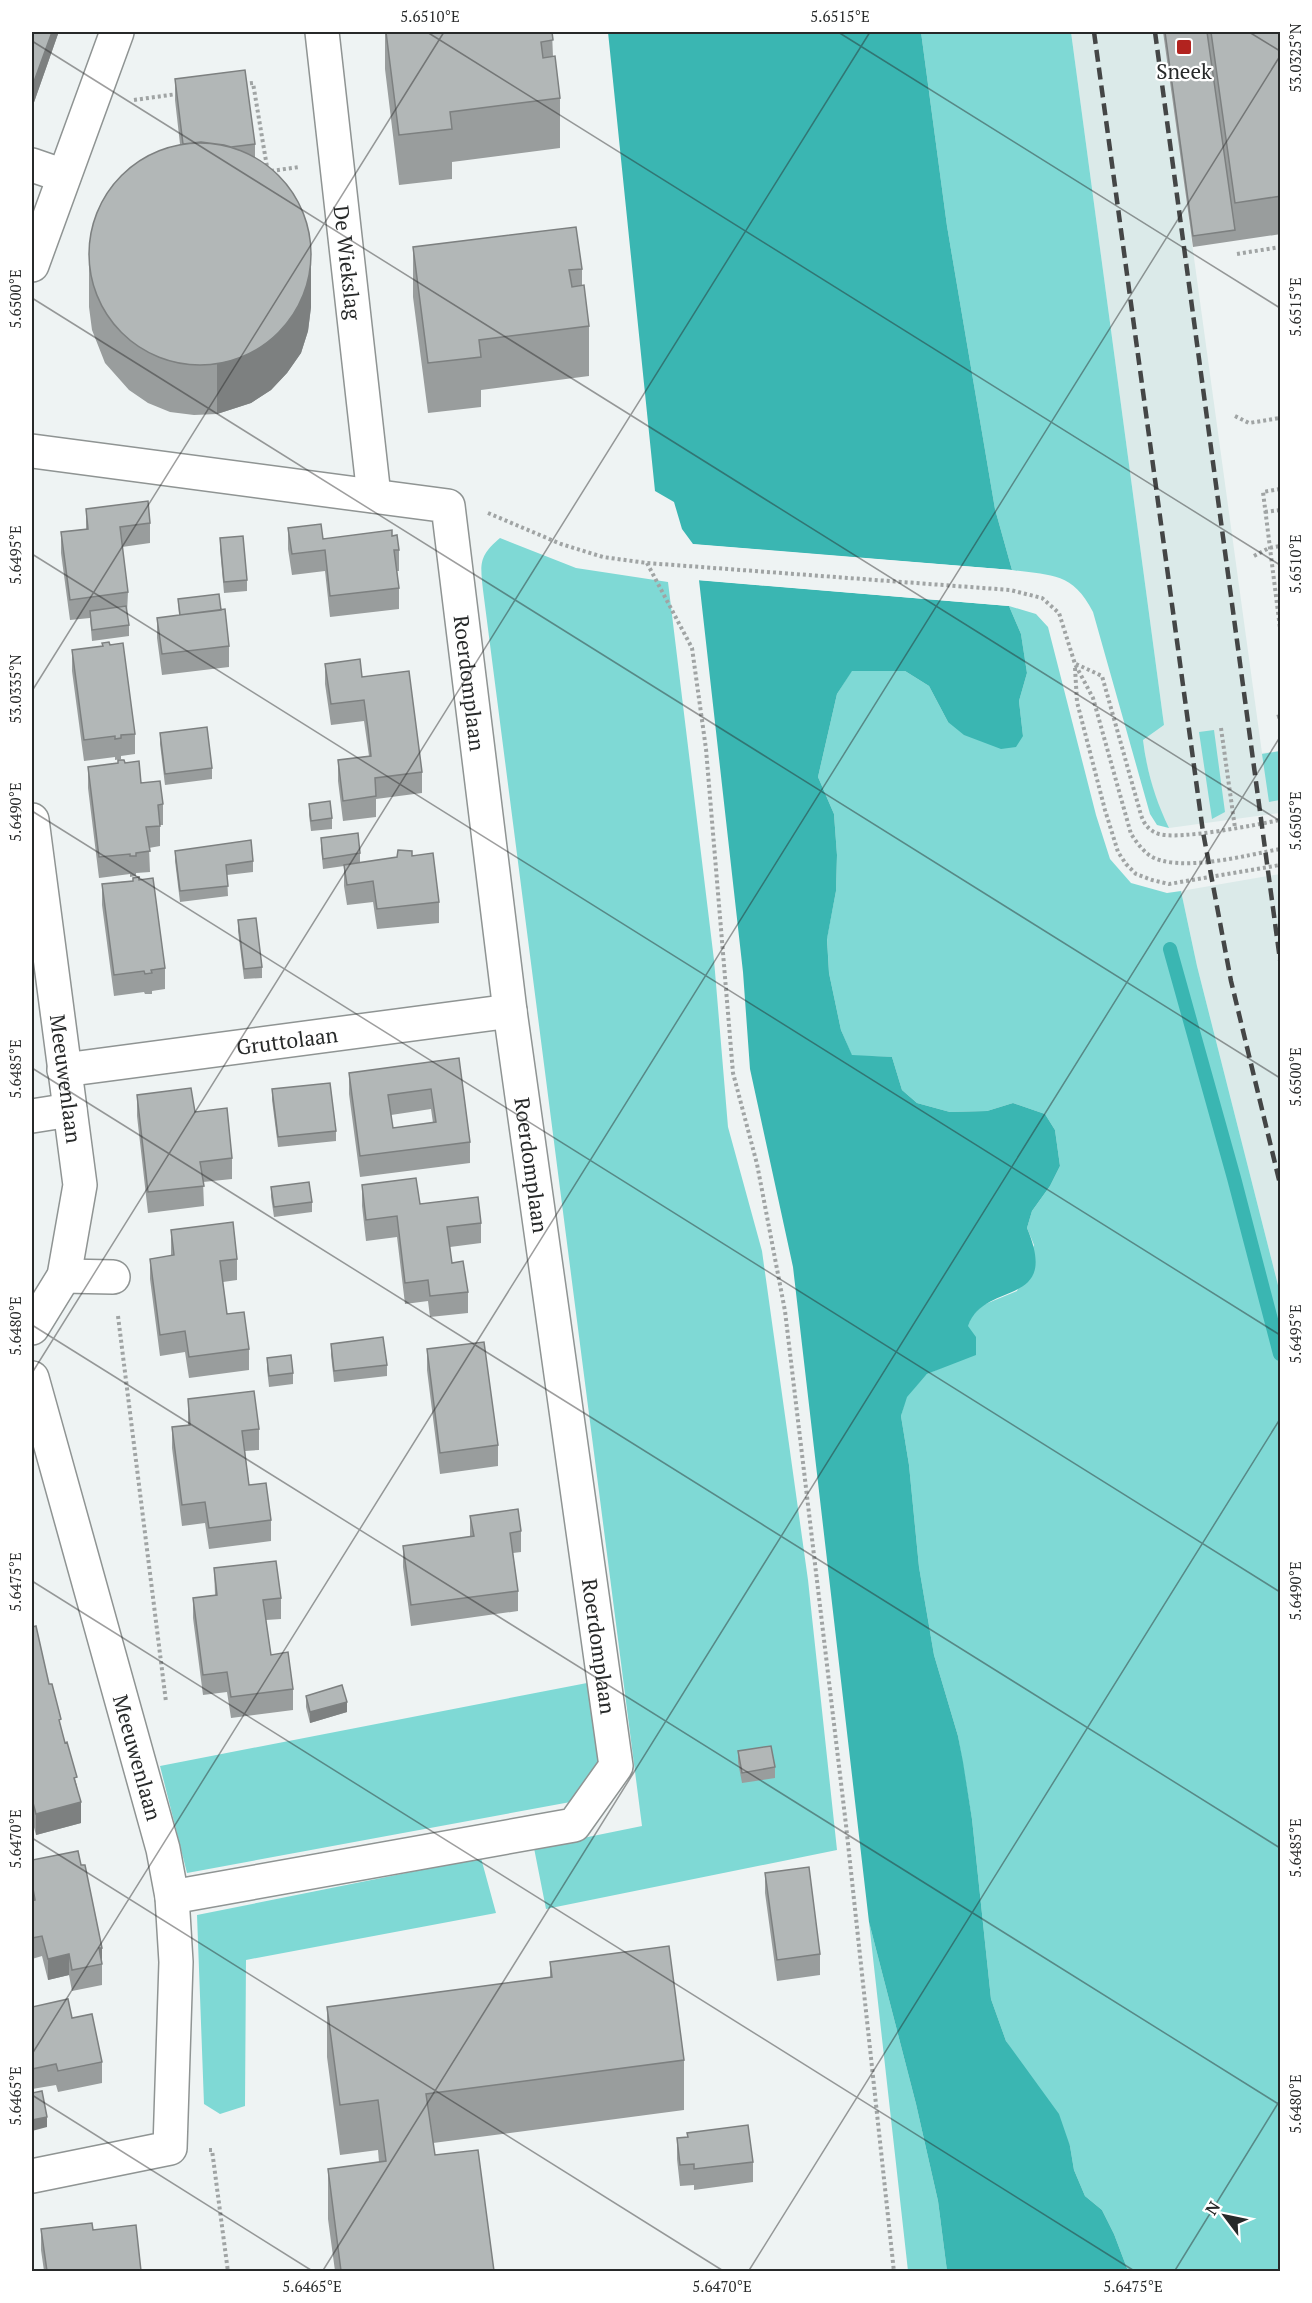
<svg xmlns="http://www.w3.org/2000/svg" width="1312" height="2303" viewBox="0 0 1312 2303" font-family="'PT Serif',serif">
<rect width="100%" height="100%" fill="#eef3f3"/>
<path fill="#dbeae9" d="M1071,32h92l99,721 18,-2v62l-111,15 -12,-24 -10,-38 -4,-26 21,-15z
M1280,874v419l-83,-327 -16,-75z"/>
<path fill="#7fd9d5" d="M921,32h150l93,693 -21,15c4,32 12,59 26,88l-12,-3 -7,-11 -57,-202c-21,-41 -43,-36 -81,-42l-17,-61 -48,-283z
M500,538l76,30 92,14 46,378 14,167 34,124 46,329 29,270 -291,59 -12,-61 108,-22 -159,-1236c-3,-27 -4,-34 17,-52z
M1009,606l27,8 12,13 48,188 14,44 21,24 36,10 14,-2 16,75 83,327v978h-152l-14,-37 -12,-24 -17,-14 -11,-26 -4,-24 -64,-105 -15,-42 -19,-180 -14,-83 -24,-81 -15,-88 -10,-102 -8,-49 5,-19 21,-23 23,-10 22,-48 11,-11 34,-14 17,-46 -7,-17 5,-17 18,-25 10,-20 -5,-36 -10,-16 -32,-11 -26,8 -37,1 -33,-9 -15,-13 -10,-33 -40,-1 -11,-26 -12,-57 -2,-35 9,-47 1,-36 -3,-41 -16,-37 19,-83 15,-24 53,1 24,15 19,36 75,14 -4,-35 8,-28 -6,-39z
M1214,730l11,82 -13,7 -13,-87z
M1280,751v49l-11,2 -7,-48z
M587,1683l16,113 -416,77 -27,-107z
M481,1858l15,55 -250,47 -1,146 -25,8 -16,-10 -7,-189z
M869,1922l47,182 22,97 9,70h-39z"/>
<path fill="#3ab6b2" d="M608,32h313l26,194 48,283 17,61 -319,-26 -11,-15 -8,-27 -19,-11z
M699,580l310,26 12,28 6,39 -8,28 4,35 -7,11 -15,2 -37,-14 -16,-13 -19,-36 -24,-15h-53l-15,23 -19,83 16,37 3,41 -1,36 -9,48 2,34 12,57 11,25 40,2 10,33 15,13 33,9 37,-1 26,-8 32,11 10,16 5,36 -10,20 -18,25 -5,17c34,81 -42,51 -59,98l8,11v18l-49,19 -20,23 -6,19 8,49 10,102 15,88 24,81 5,26 9,57 19,180 15,42 53,73 11,32 4,24 11,26 17,14 12,24 14,37h-181l-9,-70 -22,-97 -47,-182 -76,-655 -43,-198 -7,-97z"/>
<path fill="#eef3f3" d="M689,544l323,26v3l-319,-26z
M699,577l310,26v3l-313,-26z"/>
<g fill="none" stroke-linecap="round" stroke-linejoin="round">
<path stroke="#3ab6b2" stroke-width="14" d="M1170,949l64,229 46,176"/>
<defs>
<g id="minor">
<path id="s1" d="M322,32l52,464"/>
<path d="M32,165l32,11"/>
<path d="M32,265l85,-233"/>
<path id="s2" d="M32,451l416,55 62,505 106,755 -42,59 -402,72"/>
<path id="s3" d="M32,820l48,365 -16,91 -32,52"/>
<path id="s4" d="M64,1070l446,-59"/>
<path d="M32,1116l38,-6"/>
<path d="M64,1276l49,1"/>
<path id="s5" d="M32,1378l131,471 9,48 4,65 -6,186 -138,28"/>
</g>
</defs>
<use href="#minor" stroke="#8f9493" stroke-width="36"/>
<path stroke="#a0a4a4" stroke-width="4" stroke-dasharray="3 3" stroke-linecap="butt" d="M244,84l9,-1 14,84
M134,100l43,-6
M271,171l28,-4
M1237,254l43,-7
M1235,416l14,7 31,-5
M1280,489l-17,3 17,136
M1265,512l15,-2
M488,513l73,31 42,13 44,6 363,27 32,8 17,15 16,51 18,34 38,136c5,7 10,15 18,21 27,19 99,0 131,-6
M1254,556l15,-8 11,-2
M647,563l45,85 14,101 27,324 24,91 28,147 61,514 48,447
M1076,664l26,12 39,139c3,9 8,16 18,19 22,6 96,-9 121,-14
M1075,668l2,34 28,108 13,42 8,12 10,10 16,6 17,4 111,-19
M1277,717l3,-1
M1221,728l14,100
M118,1316l48,386
M209,2150h3l16,122"/>
<use href="#minor" stroke="#fff" stroke-width="33"/>
<path stroke="#444646" stroke-width="4.5" stroke-dasharray="12 6" stroke-linecap="butt" d="M1094,32l109,800 28,149 49,203
M1155,32l125,928"/>
</g>
<path fill="#999d9d" fill-rule="evenodd" d="M32,32h26v2l-26,74z
M385,32h167l1,25 7,41v50l-108,14v17l-53,6 -14,-116z
M1163,32h118v202l-88,13z
M175,79l80,65v13l56,150 -3,24 -7,22 -14,20 -16,17 -20,13 -34,11 -23,1 -24,-3 -22,-9 -19,-13 -24,-27 -13,-33 -3,-23v-50l91,-113 -5,-44z
M413,247l169,22v16l7,41v50l-108,14v17l-53,6 -15,-116z
M86,509l64,14v20l-28,4 6,45 -1,21 2,12v11l-37,5 -2,-23 -20,2 -9,-67v-21l25,-3z
M288,528l35,11 69,-3 7,14v21h-2l2,17v21l-69,8 -5,-46 -33,4 -4,-26z
M220,538l27,42v11l-23,2 -4,-44z
M178,599l43,11 8,36v21l-67,8 -5,-37v-20l22,-3z
M102,643l33,91v20l-14,2v3l-6,1v-3l-31,4 -12,-90v-21l30,-4z
M325,664l37,13 60,95v21l-46,6v18l-33,4 -5,-40v-21l31,-4 -5,-35 -33,4 -6,-41z
M160,733l52,35v11l-47,6 -5,-41z
M118,760l7,3 16,20 22,21v21h-3v21l-11,2 1,24 -14,1v3l-6,1v-3l-31,4 -11,-90v-21l30,-4z
M309,804l23,14v11l-21,2 -2,-16z
M321,838l39,15v10l52,-7 27,46v21l-62,6 -4,-27 -26,3 -3,-19v-20l-21,3 -2,-21z
M175,851l78,10v11l-26,3 1,21 -48,6 -5,-41z
M139,880l26,88v21l-13,2v3h-7l-1,-2 -30,4 -12,-91v-21z
M238,920l24,47v11l-18,1 -6,-48z
M459,1058l11,84v21l-110,14 -11,-83v-21zM431,1109l2,14 -40,5 -2,-13z
M272,1089l64,42v10l-58,6 -6,-47z
M137,1095l58,17 37,46v21l-29,3 1,24 -56,7 -11,-97z
M362,1185l119,38v20l-31,4 2,16 16,29v21l-38,4 -2,-16 -23,3 -8,-67 -31,4 -4,-35z
M271,1187l41,15v10l-38,5 -3,-20z
M171,1230l66,29v21l-14,2 4,32 22,35v21l-60,8 -4,-26 -25,4 -10,-77v-20l21,-3z
M331,1344l56,21v11l-53,6 -3,-27z
M427,1349l71,96v21l-58,8 -13,-104z
M267,1358l26,15v11l-24,3 -2,-18z
M188,1399l71,30v21l-14,1 4,34 22,35v21l-62,8 -4,-26 -23,3 -10,-78v-21l16,-2z
M470,1516l51,15v21l-8,1 5,38v20l-107,15 -8,-59v-21l67,-9z
M214,1568l67,30v21l-15,1 5,35 22,34v21l-62,8 -4,-26 -24,3 -10,-77v-20l22,-3z
M32,1627l17,57 28,102 4,37 -45,12 -4,-15z
M306,1696l41,16 -37,11 -4,-16z
M738,1751l37,16v11l-33,5 -4,-21z
M32,1860l70,102v23l-30,6 -3,-16 -21,5 -6,-24 -10,3z
M765,1873l55,81v21l-43,6 -12,-88z
M550,1962l134,98v50l-251,33 2,12 59,116h-159l-7,-52v-50l51,-7 -1,-12 -38,5 -13,-98v-50l223,-30z
M32,2007l40,11 30,44v21l-44,9 -2,-7 -24,4z
M687,2133l66,29v20l-59,8v-5l-14,1 -3,-27v-21l10,-1z
M41,2229l52,1 48,41h-97l-3,-21z"/>
<path fill="#7d8080" d="M52,32h6v2l-26,74v-21z
M311,257v50l-3,24 -7,22 -14,20 -16,17 -20,13 -34,11v-50z
M347,1702v10l-37,11v-11z
M81,1802v21l-45,12v-21z
M99,1948h3v16z
M69,1954v21l-21,5v-21z
M47,2117v10l-15,4v-11z"/>
<path fill="#b2b7b7" stroke="#7d8080" stroke-width="1.5" fill-rule="evenodd" d="M32,32h20l-20,55z
M386,32h166l1,8 -12,2 2,16 12,-2 5,42 -110,14 2,17 -53,6z
M1165,32h42l28,198 -42,6z
M1211,32h70v164l-46,7z
M245,70l10,74 -24,3 -7,-2 -23,-3 -18,2 -8,-65z
M89 254a111 111 0 1 1 222 0a111 111 0 1 1-222 0Z
M576,227l6,42 -13,1 3,17 12,-2 5,41 -110,14 2,17 -53,6 -15,-116z
M148,501l2,22 -30,4 8,65 -58,8 -9,-68 27,-3 -2,-20z
M321,524l2,15 69,-9v6l5,-1 2,15h-5l5,38 -69,8 -5,-46 -33,4 -4,-26z
M243,536l4,44 -23,2 -4,-44z
M219,594l2,16 -41,5 -2,-16z
M126,606l3,19 -37,5 -2,-19z
M225,609l4,37 -67,8 -5,-36z
M109,642l1,3 13,-2 12,91 -14,1v3l-6,1v-3l-31,4 -12,-90 31,-4 -1,-3z
M360,659l2,18 47,-6 13,101 -47,6 1,18 -33,5 -5,-41 33,-4 -3,-27 -4,-29 -33,4 -6,-40z
M207,727l5,41 -47,6 -5,-41z
M118,760h6l1,3 14,-2 2,22 19,-2 3,23 -5,1 2,21 -14,1 4,24 -14,2v3h-6v-2l-31,3 -11,-90 30,-4z
M330,801l2,17 -21,3 -2,-17z
M358,833l2,20 -37,6 -2,-21z
M251,840l2,21 -27,4 2,21 -48,5 -5,-40z
M398,850l14,1v5l21,-3 6,49 -62,7 -4,-28 -26,4 -3,-20 53,-8z
M139,877v3l14,-2 12,90 -14,2 1,3 -7,1 -1,-3 -30,4 -12,-91 31,-3v-3z
M256,918l6,49 -18,2 -6,-49z
M459,1058l11,84 -110,14 -11,-83zM431,1089l5,33 -43,6 -5,-33z
M330,1083l6,48 -58,6 -6,-48z
M191,1088l4,24 32,-4 5,50 -32,4 4,24 -56,6 -11,-97z
M416,1178l4,26 58,-7 3,26 -34,4 5,36 11,-2 5,31 -38,4 -2,-16 -23,3 -8,-67 -31,4 -4,-35z
M309,1182l3,20 -38,5 -3,-20z
M233,1222l4,37 -17,2 7,53 17,-2 5,37 -60,8 -4,-26 -25,4 -10,-76 24,-4 -3,-25z
M383,1337l4,28 -53,6 -3,-27z
M484,1342l14,103 -58,8 -13,-104z
M291,1355l2,18 -24,3 -2,-18z
M254,1391l5,38 -17,2 7,54 17,-2 5,37 -62,8 -4,-26 -23,3 -10,-78 18,-2 -2,-26z
M518,1509l3,22 -11,2 8,58 -107,14 -8,-59 71,-10 -4,-20z
M276,1561l5,37 -18,2 8,55 17,-3 5,37 -62,8 -4,-25 -24,3 -10,-77 24,-3 -3,-27z
M36,1626l13,58h3l9,35 -2,1 6,23 2,-1 10,35 -3,1 7,24 -45,12 -4,-15v-172z
M342,1685l5,17 -37,10 -4,-16z
M771,1746l4,21 -33,6 -4,-22z
M78,1851l3,14h4l17,83h-3l3,16 -30,6 -3,-16 -21,5 -6,-23 -10,2v-37l3,-1 -3,-17v-23z
M809,1867l11,87 -43,6 -12,-87z
M669,1946l15,114 -258,34 9,61 43,-5 16,121h-153l-13,-102 58,-8 -8,-61 -38,5 -13,-98 225,-30 -2,-15z
M68,1999l4,19 20,-4 10,48 -44,9 -2,-7 -24,5v-62z
M42,2091l5,26 -15,3v-27z
M748,2125l5,37 -59,7v-5l-14,1 -3,-27 11,-1 -1,-4z
M92,2223l1,7 43,-5 5,46h-94l-6,-42z"/>
<path fill="none" stroke="#272929" stroke-width="1.5" stroke-opacity="0.45" d="M427,32l853,533M838,32l442,276M1249,32l31,19M32,41l1248,780M32,298l1248,780M32,554l1248,781M32,691l412,-659M32,811l1248,781M32,1068l1248,780M32,1325l1248,780M32,1373l838,-1341M32,1581l1104,691M32,1838l693,434M32,2054l1248,-1998M32,2095l282,177M322,2272l958,-1535M748,2272l532,-853M1174,2272l106,-172"/>
<rect fill="#b2231f" stroke="#fff" stroke-width="2" x="1176" y="39" width="16" height="16" rx="3"/>
<g text-anchor="middle" dominant-baseline="central" stroke-width="4.5" stroke-linejoin="round" paint-order="stroke">
<g font-size="21" fill="#272929" stroke="#fff">
<text x="1184" y="71">Sneek</text>
</g>
<g font-size="21" fill="#272929" stroke="#fff">
<text stroke="none"><textPath href="#s1" startOffset="232">De Wiekslag</textPath></text>
<text stroke="none"><textPath href="#s2" startOffset="598">Roerdomplaan</textPath></text>
<text stroke="none"><textPath href="#s4" startOffset="225">Gruttolaan</textPath></text>
<text stroke="none"><textPath href="#s3" startOffset="261">Meeuwenlaan</textPath></text>
<text stroke="none"><textPath href="#s2" startOffset="1084">Roerdomplaan</textPath></text>
<text stroke="none"><textPath href="#s2" startOffset="1570">Roerdomplaan</textPath></text>
<text stroke="none"><textPath href="#s5" startOffset="394">Meeuwenlaan</textPath></text>
</g>
</g>
<rect width="1312" height="2303" fill="none" stroke="#ffffff" stroke-width="66"/>
<g transform="translate(1225 2216) rotate(302)" stroke="#ffffff" stroke-width="4.5" paint-order="stroke">
<path d="M0-4.5L10 22L0 15L-10 22Z" fill="#272929"/>
<text y="-9" font-size="16" font-weight="bold" text-anchor="middle" fill="#272929">N</text>
</g>
<rect x="33" y="33" width="1246" height="2237" fill="none" stroke="#272929" stroke-width="2"/>
<g font-size="15" text-anchor="middle" fill="#272929">
<text x="430" y="22">5.6510°E</text>
<text x="840" y="22">5.6515°E</text>
<text transform="translate(1296 58) rotate(-90)" y="5">53.0325°N</text>
<text transform="translate(16 299) rotate(-90)" y="5">5.6500°E</text>
<text transform="translate(1296 307) rotate(-90)" y="5">5.6515°E</text>
<text transform="translate(16 555) rotate(-90)" y="5">5.6495°E</text>
<text transform="translate(1296 564) rotate(-90)" y="5">5.6510°E</text>
<text transform="translate(16 689) rotate(-90)" y="5">53.0335°N</text>
<text transform="translate(16 812) rotate(-90)" y="5">5.6490°E</text>
<text transform="translate(1296 821) rotate(-90)" y="5">5.6505°E</text>
<text transform="translate(16 1069) rotate(-90)" y="5">5.6485°E</text>
<text transform="translate(1296 1077) rotate(-90)" y="5">5.6500°E</text>
<text transform="translate(16 1326) rotate(-90)" y="5">5.6480°E</text>
<text transform="translate(1296 1334) rotate(-90)" y="5">5.6495°E</text>
<text transform="translate(16 1582) rotate(-90)" y="5">5.6475°E</text>
<text transform="translate(1296 1591) rotate(-90)" y="5">5.6490°E</text>
<text transform="translate(16 1839) rotate(-90)" y="5">5.6470°E</text>
<text transform="translate(1296 1848) rotate(-90)" y="5">5.6485°E</text>
<text transform="translate(16 2096) rotate(-90)" y="5">5.6465°E</text>
<text transform="translate(1296 2104) rotate(-90)" y="5">5.6480°E</text>
<text x="312" y="2292">5.6465°E</text>
<text x="722" y="2292">5.6470°E</text>
<text x="1133" y="2292">5.6475°E</text>
</g>
</svg>
